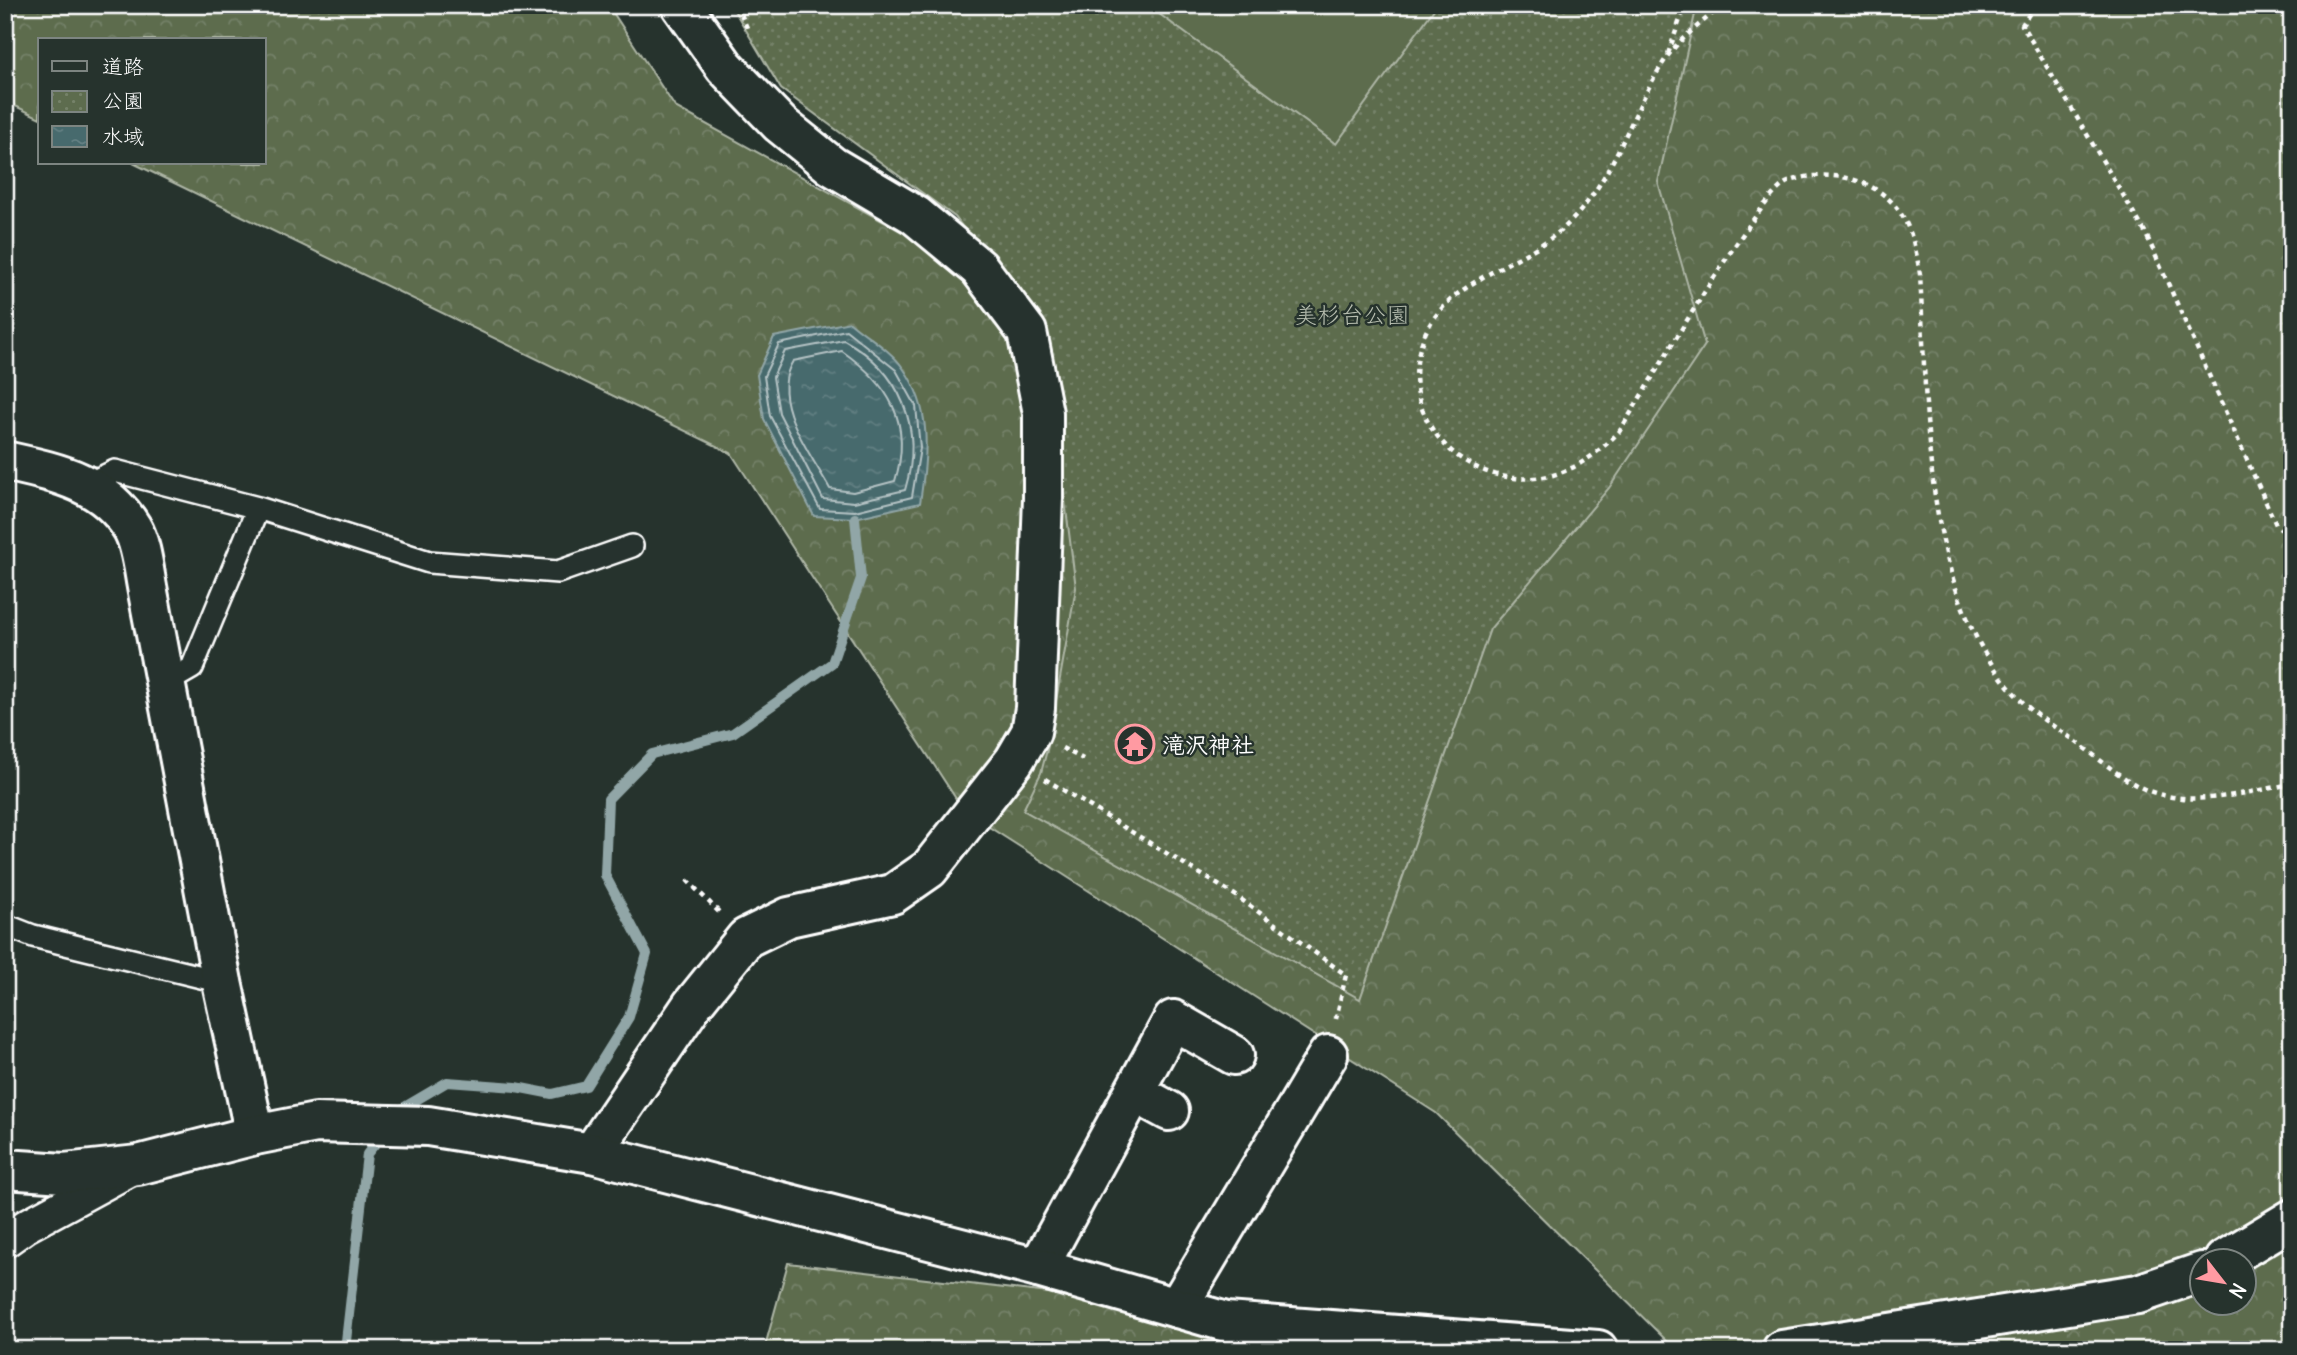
<svg xmlns="http://www.w3.org/2000/svg" width="2297" height="1355" viewBox="0 0 2297 1355" font-family="Delius,'Klee One',sans-serif">
<defs>
<pattern id="forest-crowns" width="20" height="18" patternUnits="userSpaceOnUse" patternTransform="scale(1.75)"><rect width="20" height="18" fill="#5d6c4e"/><path d="M2 6a3 3 0 1 1 6 0M12 15a3 3 0 1 1 6 0" fill="none" stroke="#758269"/></pattern>
<pattern id="park-dots" width="8" height="8" patternUnits="userSpaceOnUse" patternTransform="scale(1.75)"><rect width="8" height="8" fill="#5d6c4e"/><path d="M2 2h.1M6 6h.1" fill="none" stroke="#758269" stroke-width="1.8" stroke-linecap="round"/></pattern>
<pattern id="water-ripples" width="26" height="14" patternUnits="userSpaceOnUse" patternTransform="scale(1.75)"><rect width="26" height="14" fill="#476a6d"/><path d="M2 4q2-2 4 0t4 0M15 11q2-2 4 0t4 0" fill="none" stroke="#638083"/></pattern>
</defs>
<rect width="100%" height="100%" fill="#26332d"/>
<filter id="ink" filterUnits="userSpaceOnUse"><feTurbulence type="fractalNoise" baseFrequency=".0143" numOctaves="2"/><feDisplacementMap in="SourceGraphic" scale="14" xChannelSelector="R" yChannelSelector="G"/><feConvolveMatrix kernelMatrix="1 2 1 2 8 2 1 2 1" color-interpolation-filters="sRGB"/></filter>
<g filter="url(#ink)">
<path fill="url(#forest-crowns)" stroke="#aeb6a6" stroke-width="2" fill-rule="evenodd" d="M5,5h603l67,102 478,263 330,-365h809v1345h-616l-240,-237 -472,-302 -233,-358 -598,-290h131v-123h-224v78l-35,-17zM2202,1260h42v42h-42z
M788,1263l756,87h-780z"/>
<path fill="url(#park-dots)" stroke="#aeb6a6" stroke-width="2" d="M731,5h966l-39,177 47,163 -96,143 -119,141 -130,370 -337,-189 18,-37 7,-27 28,-158 -32,-254 -89,-117 -174,-128z"/>
<path fill="#5d6c4e" stroke="#aeb6a6" stroke-width="2" d="M1147,5h290l-101,139z"/>
<path fill="url(#water-ripples)" stroke="#91a6a7" stroke-width="2" d="M850,322c16,14 41,28 53,46 30,42 24,86 17,135l-65,15 -41,-2 -50,-97 -7,-44 17,-38z"/>
<g fill="none" stroke-linecap="round" stroke-linejoin="round">
<path stroke="#b5c3c5" stroke-width="2" d="M846,330l50,40 20,36 4,42 -8,49 -57,14 -35,-2 -50,-93 -6,-40 15,-32z
M844,340c57,31 80,87 61,150l-51,12 -31,-3 -44,-86 -6,-36 12,-26z
M842,351c47,33 71,71 53,130l-42,11 -23,-3c-19,-35 -62,-89 -37,-128z"/>
<path stroke="#91a6a7" stroke-width="10" d="M396,1115l5,-6 46,-27 69,5 36,7 34,-8 43,-69 18,-63 -42,-79 3,-76 44,-45 81,-21 99,-70 29,-85 -6,-60
M345,1350l22,-196 16,-20"/>
<defs>
<path id="service" d="M88,484l27,-13 143,37 171,54 129,10 74,-26
M166,683l26,-15 66,-160
M5,925l28,11 189,46"/>
<path id="pedestrian" d="M5,1241l21,-15 105,-57"/>
<path id="minor" d="M5,461c49,11 99,20 127,67 10,17 12,45 16,64l74,390 33,153
M1134,1092l35,19
M592,1153l100,-148 54,-67 43,-21 104,-23 36,-25 85,-108 17,-29 4,-24 8,-210v-85l-16,-81 -48,-64 -64,-53 -83,-49 -52,-42 -55,-57 -44,-62
M1038,1268l135,-248 61,35
M1177,1308l151,-253"/>
<path id="tertiary" d="M5,1169l59,4 74,-8 117,-30 61,-12 112,3 164,27 446,115 188,54 372,28
M2224,1260l68,-41
M1782,1350l356,-56 64,-22"/>
</defs>
<use href="#service" stroke="#fff" stroke-width="26"/>
<use href="#pedestrian" stroke="#fff" stroke-width="37"/>
<use href="#minor" stroke="#fff" stroke-width="44"/>
<use href="#tertiary" stroke="#fff" stroke-width="44"/>
<path stroke="#fff" stroke-width="4.5" stroke-dasharray="5 5" stroke-linecap="butt" d="M737,5l11,25
M1722,5c-18,17 -44,34 -57,55 -35,53 -50,118 -96,163 -41,41 -119,54 -144,111 -36,84 44,162 128,141 26,-7 47,-24 66,-43 25,-39 139,-238 169,-250 22,-9 51,-8 73,0 42,17 52,49 59,92 8,136 -1,332 108,433 13,12 29,21 43,31 21,15 42,34 65,47 48,26 105,8 156,-1
M2035,5l-13,20 123,207 132,295 15,9
M1668,54l17,-49
M1062,748l21,11
M1045,779l190,116 111,80 -10,44
M687,880l33,33"/>
<use href="#service" stroke="#26332d" stroke-width="21"/>
<use href="#pedestrian" stroke="#26332d" stroke-width="32"/>
<use href="#minor" stroke="#26332d" stroke-width="38"/>
<use href="#tertiary" stroke="#26332d" stroke-width="38"/>
</g>
</g>
<defs>
<symbol id="temple-ring" viewBox="-11 -11 22 22"><circle r="9.5" fill="#26332d" stroke="#ff9aa2" stroke-width="1.5"/><path d="M0-6L5-2H3V0L6.5 2.5H4V6H1.5V3h-3V6H-4V2.5H-6.5L-3 0V-2H-5Z" fill="#ff9aa2"/></symbol>
</defs>
<g fill-rule="evenodd">
<use href="#temple-ring" x="1113" y="722" width="44" height="44"/>
</g>
<g text-anchor="middle" dominant-baseline="central" stroke-width="5" stroke-linejoin="round" paint-order="stroke">
<g font-size="23" fill="#b6bdaf" stroke="#26332d">
<text x="1352" y="314">美杉台公園</text>
</g>
<g font-size="23" font-weight="bold" fill="#fff" stroke="#26332d" text-anchor="start">
<text x="1162" y="744">滝沢神社</text>
</g>
</g>
<rect width="2297" height="1355" fill="none" stroke="#26332d" stroke-width="28"/>
<rect x="14" y="14" width="2269" height="1327" fill="none" stroke="#fff" stroke-width="2.5" filter="url(#ink)"/>
<rect x="38" y="38" width="228" height="126" fill="#26332d" stroke="#7d8581" stroke-width="2"/>
<rect x="52" y="61" width="35" height="10" fill="#26332d" stroke="#7d8581" stroke-width="2"/>
<text x="102" y="74" font-size="21" fill="#ffffff">道路</text>
<rect x="52" y="91" width="35" height="21" fill="url(#park-dots)" stroke="#7d8581" stroke-width="2"/>
<text x="102" y="108" font-size="21" fill="#ffffff">公園</text>
<rect x="52" y="126" width="35" height="21" fill="url(#water-ripples)" stroke="#7d8581" stroke-width="2"/>
<text x="102" y="144" font-size="21" fill="#ffffff">水域</text>
<g transform="translate(2223 1282) rotate(121)"><circle r="33" fill="#26332d" stroke="#7d8581" stroke-width="2"/>
<path d="M0-5L12 26L0 18L-12 26Z" fill="#ff9aa2"/>
<text y="-10" font-size="19" font-weight="bold" text-anchor="middle" fill="#ffffff">N</text>
</g>
</svg>
